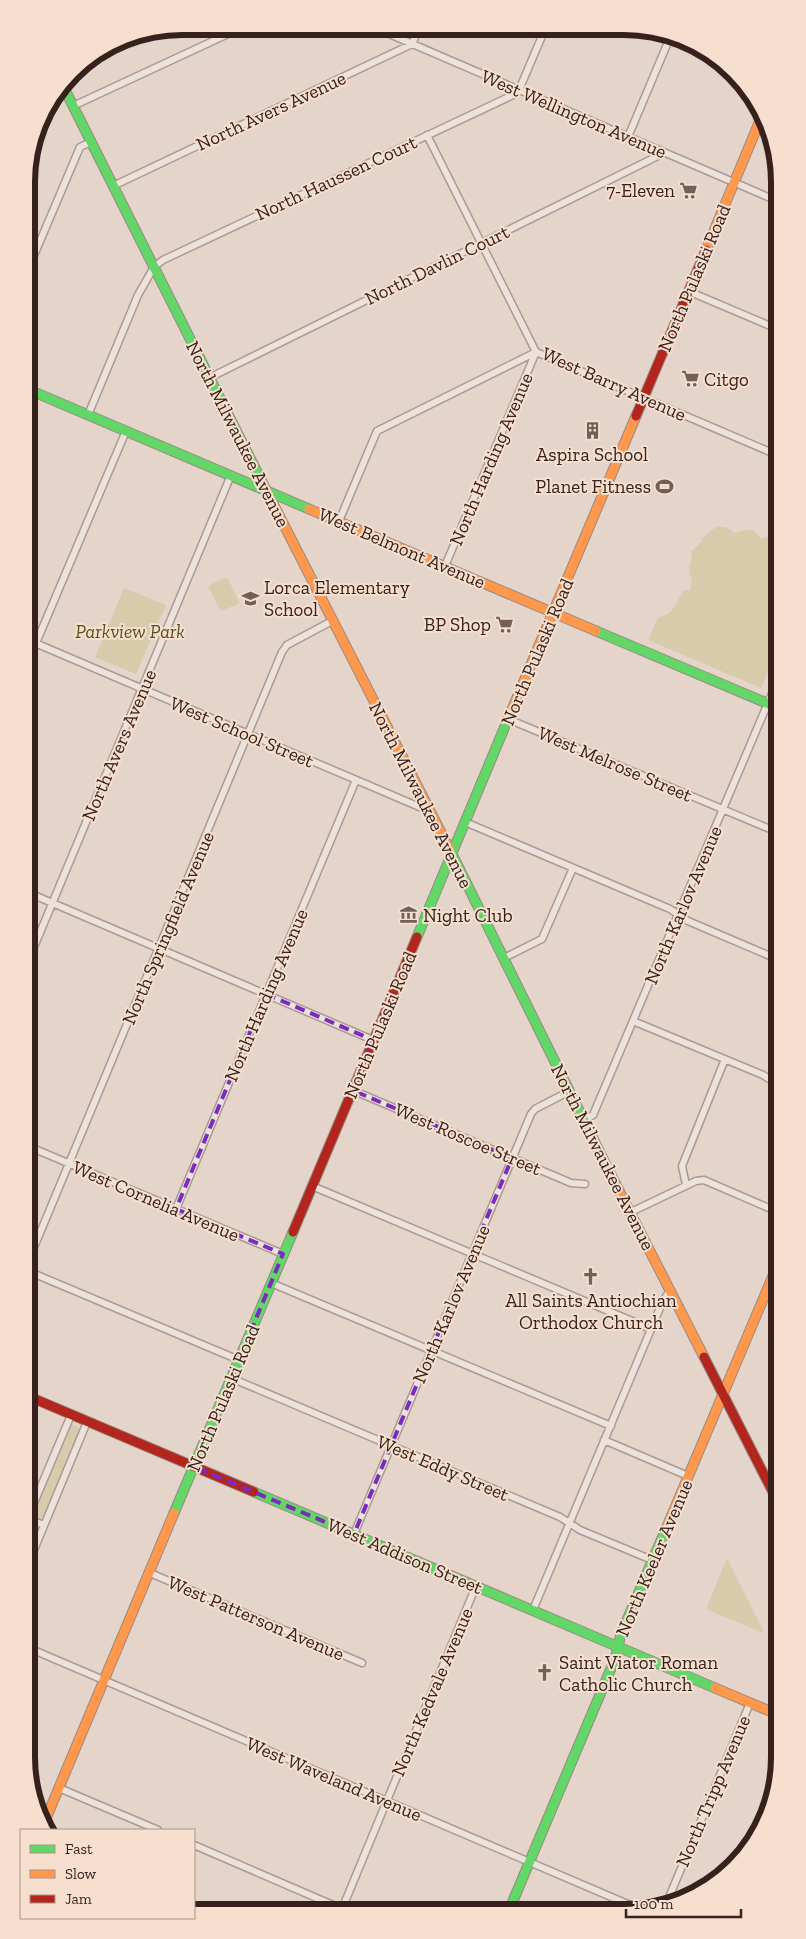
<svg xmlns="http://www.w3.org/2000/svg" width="806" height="1939" viewBox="0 0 806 1939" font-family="'Zilla Slab',serif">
<rect width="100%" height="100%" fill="#e4d4c9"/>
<path fill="#d7cbab" d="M716,527h9l10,6c14,-4 16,-7 26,6l4,-2h3l8,13v104l-15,34 -113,-48 10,-22 11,-5 4,-4 11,-19 5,1c5,-8 2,-12 0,-20 0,-5 3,-11 3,-17l-1,-2 11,-11 -1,-2z
M227,577l13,26 -19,8 -13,-25z
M124,588l42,17 -30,69 -41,-17z
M71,1424l7,2 1,5 -32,80 -8,9 -4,-1 -1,-10z
M727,1558l37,74 -1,1 -57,-24z"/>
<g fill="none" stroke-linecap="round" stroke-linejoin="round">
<defs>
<path id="street" d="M373,27l402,173
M73,106l170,-79
M427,135l109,217 239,102
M628,137l43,-102
M113,186l299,-142 7,-16
M27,272l53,-125 11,-5
M688,291l87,37
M209,378l455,-225
M88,415l50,-120 16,-28 9,-7 350,-165 6,-5 26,-61
M339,521l38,-90 159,-79
M445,566l91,-214
M28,640l401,171
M28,662l98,-231
M508,719l269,113
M465,822l205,87 18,12 89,38
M29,893l344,147
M504,958l38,-19 31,-71
M29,959l202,-484
M633,1021l130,54 14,9
M352,1090l219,93 14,1
M583,1121l10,-6 183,-431
M30,1147l253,107
M686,1185l-4,-19 43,-107
M312,1186l339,143
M176,1209l180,-429
M631,1212l65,-31 8,-1 74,32
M30,1257l252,-605 5,-7 45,-24
M30,1272l209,88
M271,1283l340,143
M231,1378l329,139 20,13 72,30
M604,1440l84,36
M31,1510l40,-95
M31,1520l13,5
M354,1534l177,-420 4,-5 33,-17
M31,1557l56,-135
M150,1573l212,90
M533,1610l129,-307 8,-13
M31,1649l606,259
M59,1788l99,42
M194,1845l148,64
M665,1907l85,-204
M342,1909l134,-323"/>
<path id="fast" d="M63,86l199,396
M27,389l282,120
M596,631l180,76
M450,850l159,321
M417,937l91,-218
M254,1492l461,196
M174,1513l119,-281
M510,1908l105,-249 6,-25 45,-105"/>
<path id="slow" d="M706,250l55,-132
M262,482l188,368
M309,509l287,122
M508,719l128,-303
M609,1171l95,186
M666,1529l112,-265
M715,1688l64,27
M45,1821l129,-308"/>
<path id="jam" d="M636,416l70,-166
M293,1232l124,-295
M704,1357l75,147
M30,1397l224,95"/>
</defs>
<use href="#street" stroke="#a99a93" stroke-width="9"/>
<use href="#fast" stroke="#988a83" stroke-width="11"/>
<use href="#slow" stroke="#988a83" stroke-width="11"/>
<use href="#jam" stroke="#988a83" stroke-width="11"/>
<use href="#street" stroke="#ece2db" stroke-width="6"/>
<use href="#fast" stroke="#63d668" stroke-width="9"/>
<use href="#slow" stroke="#ff974d" stroke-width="9"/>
<use href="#jam" stroke="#b3261e" stroke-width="9"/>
</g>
<path fill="none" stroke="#7b2cbf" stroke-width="4" stroke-dasharray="10 6" stroke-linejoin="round" d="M266,994l107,46 -21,50 160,68 -158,376 -160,-67 89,-213 -107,-45z"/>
<defs>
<symbol id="supermarket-bare" viewBox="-9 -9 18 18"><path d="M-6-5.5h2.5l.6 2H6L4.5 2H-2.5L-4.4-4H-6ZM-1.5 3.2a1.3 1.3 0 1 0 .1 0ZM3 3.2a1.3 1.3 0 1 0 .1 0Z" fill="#746059" stroke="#f6dfce" stroke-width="2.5" paint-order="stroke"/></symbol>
<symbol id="building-bare" viewBox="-9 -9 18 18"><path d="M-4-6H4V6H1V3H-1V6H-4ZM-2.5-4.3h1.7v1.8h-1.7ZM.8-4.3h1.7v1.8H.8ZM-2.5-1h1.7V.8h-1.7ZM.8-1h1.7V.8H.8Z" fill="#746059" stroke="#f6dfce" stroke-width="2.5" paint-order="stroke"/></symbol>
<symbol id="stadium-bare" viewBox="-9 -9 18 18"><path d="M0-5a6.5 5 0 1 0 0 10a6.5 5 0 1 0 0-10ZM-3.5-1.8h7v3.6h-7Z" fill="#746059" stroke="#f6dfce" stroke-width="2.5" paint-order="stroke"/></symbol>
<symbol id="school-bare" viewBox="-9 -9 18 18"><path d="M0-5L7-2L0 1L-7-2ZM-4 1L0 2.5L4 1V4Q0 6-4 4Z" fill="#746059" stroke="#f6dfce" stroke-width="2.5" paint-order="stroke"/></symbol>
<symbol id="museum-bare" viewBox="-9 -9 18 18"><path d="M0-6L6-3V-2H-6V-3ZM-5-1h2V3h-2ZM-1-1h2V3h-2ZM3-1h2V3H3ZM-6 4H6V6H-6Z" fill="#746059" stroke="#f6dfce" stroke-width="2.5" paint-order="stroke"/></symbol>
<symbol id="church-bare" viewBox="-9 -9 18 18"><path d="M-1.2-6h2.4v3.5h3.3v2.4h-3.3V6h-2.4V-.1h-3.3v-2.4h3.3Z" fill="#746059" stroke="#f6dfce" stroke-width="2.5" paint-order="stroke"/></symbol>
</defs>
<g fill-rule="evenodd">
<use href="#supermarket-bare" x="676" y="178" width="25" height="25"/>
<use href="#supermarket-bare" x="678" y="366" width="25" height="25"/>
<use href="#building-bare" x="580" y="418" width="25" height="25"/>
<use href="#stadium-bare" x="652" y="474" width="25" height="25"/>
<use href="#school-bare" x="238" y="586" width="25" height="25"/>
<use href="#supermarket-bare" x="492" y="612" width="25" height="25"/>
<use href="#museum-bare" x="396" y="902" width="25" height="25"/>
<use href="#church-bare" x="578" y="1264" width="25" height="25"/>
<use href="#church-bare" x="532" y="1660" width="25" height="25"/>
</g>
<g text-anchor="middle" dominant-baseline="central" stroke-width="4" stroke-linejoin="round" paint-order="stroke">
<g font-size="19" fill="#37211c" stroke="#f6dfce">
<text transform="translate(271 111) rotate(-25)">North Avers Avenue</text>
<text transform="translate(574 114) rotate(23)">West Wellington Avenue</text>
<text transform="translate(336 178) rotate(-25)">North Haussen Court</text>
<text transform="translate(437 265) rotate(-26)">North Davlin Court</text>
<text transform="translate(694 278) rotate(-67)">North Pulaski Road</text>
<text transform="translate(614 384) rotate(24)">West Barry Avenue</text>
<text transform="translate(238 434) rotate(63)">North Milwaukee Avenue</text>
<text transform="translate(491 459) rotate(-67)">North Harding Avenue</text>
<text transform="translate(402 548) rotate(23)">West Belmont Avenue</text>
<text transform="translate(537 652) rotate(-67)">North Pulaski Road</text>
<text transform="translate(242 732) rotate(23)">West School Street</text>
<text transform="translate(119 745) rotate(-67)">North Avers Avenue</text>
<text transform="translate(615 764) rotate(23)">West Melrose Street</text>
<text transform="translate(421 795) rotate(63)">North Milwaukee Avenue</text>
<text transform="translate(683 905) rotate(-67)">North Karlov Avenue</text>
<text transform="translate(168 928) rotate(-67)">North Springfield Avenue</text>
<text transform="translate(266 995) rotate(-67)">North Harding Avenue</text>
<text transform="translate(380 1025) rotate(-67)">North Pulaski Road</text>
<text transform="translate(468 1139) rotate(23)">West Roscoe Street</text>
<text transform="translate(603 1157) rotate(63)">North Milwaukee Avenue</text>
<text transform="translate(156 1201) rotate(23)">West Cornelia Avenue</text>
<text transform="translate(451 1304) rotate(-67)">North Karlov Avenue</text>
<text transform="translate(223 1398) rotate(-67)">North Pulaski Road</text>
<text transform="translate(443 1468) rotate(23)">West Eddy Street</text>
<text transform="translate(405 1556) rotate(23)">West Addison Street</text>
<text transform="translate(654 1558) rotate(-67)">North Keeler Avenue</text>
<text transform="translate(256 1618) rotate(23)">West Patterson Avenue</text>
<text transform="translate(432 1692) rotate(-67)">North Kedvale Avenue</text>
<text transform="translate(334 1779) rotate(23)">West Waveland Avenue</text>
<text transform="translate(713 1791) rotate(-67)">North Tripp Avenue</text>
</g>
<g font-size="19" fill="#37211c" stroke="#f6dfce" text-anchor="start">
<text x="675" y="190" text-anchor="end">7-Eleven</text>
<text x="704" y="379">Citgo</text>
<text x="592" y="454" text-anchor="middle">Aspira School</text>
<text x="651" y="486" text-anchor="end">Planet Fitness</text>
<text x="264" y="587">Lorca Elementary<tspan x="264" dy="22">School</tspan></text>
<text x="491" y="624" text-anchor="end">BP Shop</text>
<text x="423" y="915">Night Club</text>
<text x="591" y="1300" text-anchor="middle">All Saints Antiochian<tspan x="591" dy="22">Orthodox Church</tspan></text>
<text x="559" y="1662">Saint Viator Roman<tspan x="559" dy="22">Catholic Church</tspan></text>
</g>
<g font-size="19" font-style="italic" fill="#545221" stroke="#f6dfce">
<text x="130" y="631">Parkview Park</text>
</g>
</g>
<path d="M0 0H806V1939H0ZM182 35H624A147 147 0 0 1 771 182V1757A147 147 0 0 1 624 1904H182A147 147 0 0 1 35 1757V182A147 147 0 0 1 182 35Z" fill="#f6dfce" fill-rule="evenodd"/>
<path fill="none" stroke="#37211c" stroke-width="6" d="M182 35H624A147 147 0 0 1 771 182V1757A147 147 0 0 1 624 1904H182A147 147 0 0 1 35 1757V182A147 147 0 0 1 182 35Z"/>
<rect x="20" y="1829" width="175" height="90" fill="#f6dfce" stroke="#aa9387"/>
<rect x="30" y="1845" width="25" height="8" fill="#63d668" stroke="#aa9387"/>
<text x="65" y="1854" font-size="15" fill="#37211c">Fast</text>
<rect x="30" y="1870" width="25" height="8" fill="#ff974d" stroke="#aa9387"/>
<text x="65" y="1879" font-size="15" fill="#37211c">Slow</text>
<rect x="30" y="1895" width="25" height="8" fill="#b3261e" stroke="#aa9387"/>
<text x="65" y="1904" font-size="15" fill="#37211c">Jam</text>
<path d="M626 1909v8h115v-8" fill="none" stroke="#37211c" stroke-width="2.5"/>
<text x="634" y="1909" font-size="15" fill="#37211c" stroke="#f6dfce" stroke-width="4" paint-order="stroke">100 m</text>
</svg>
